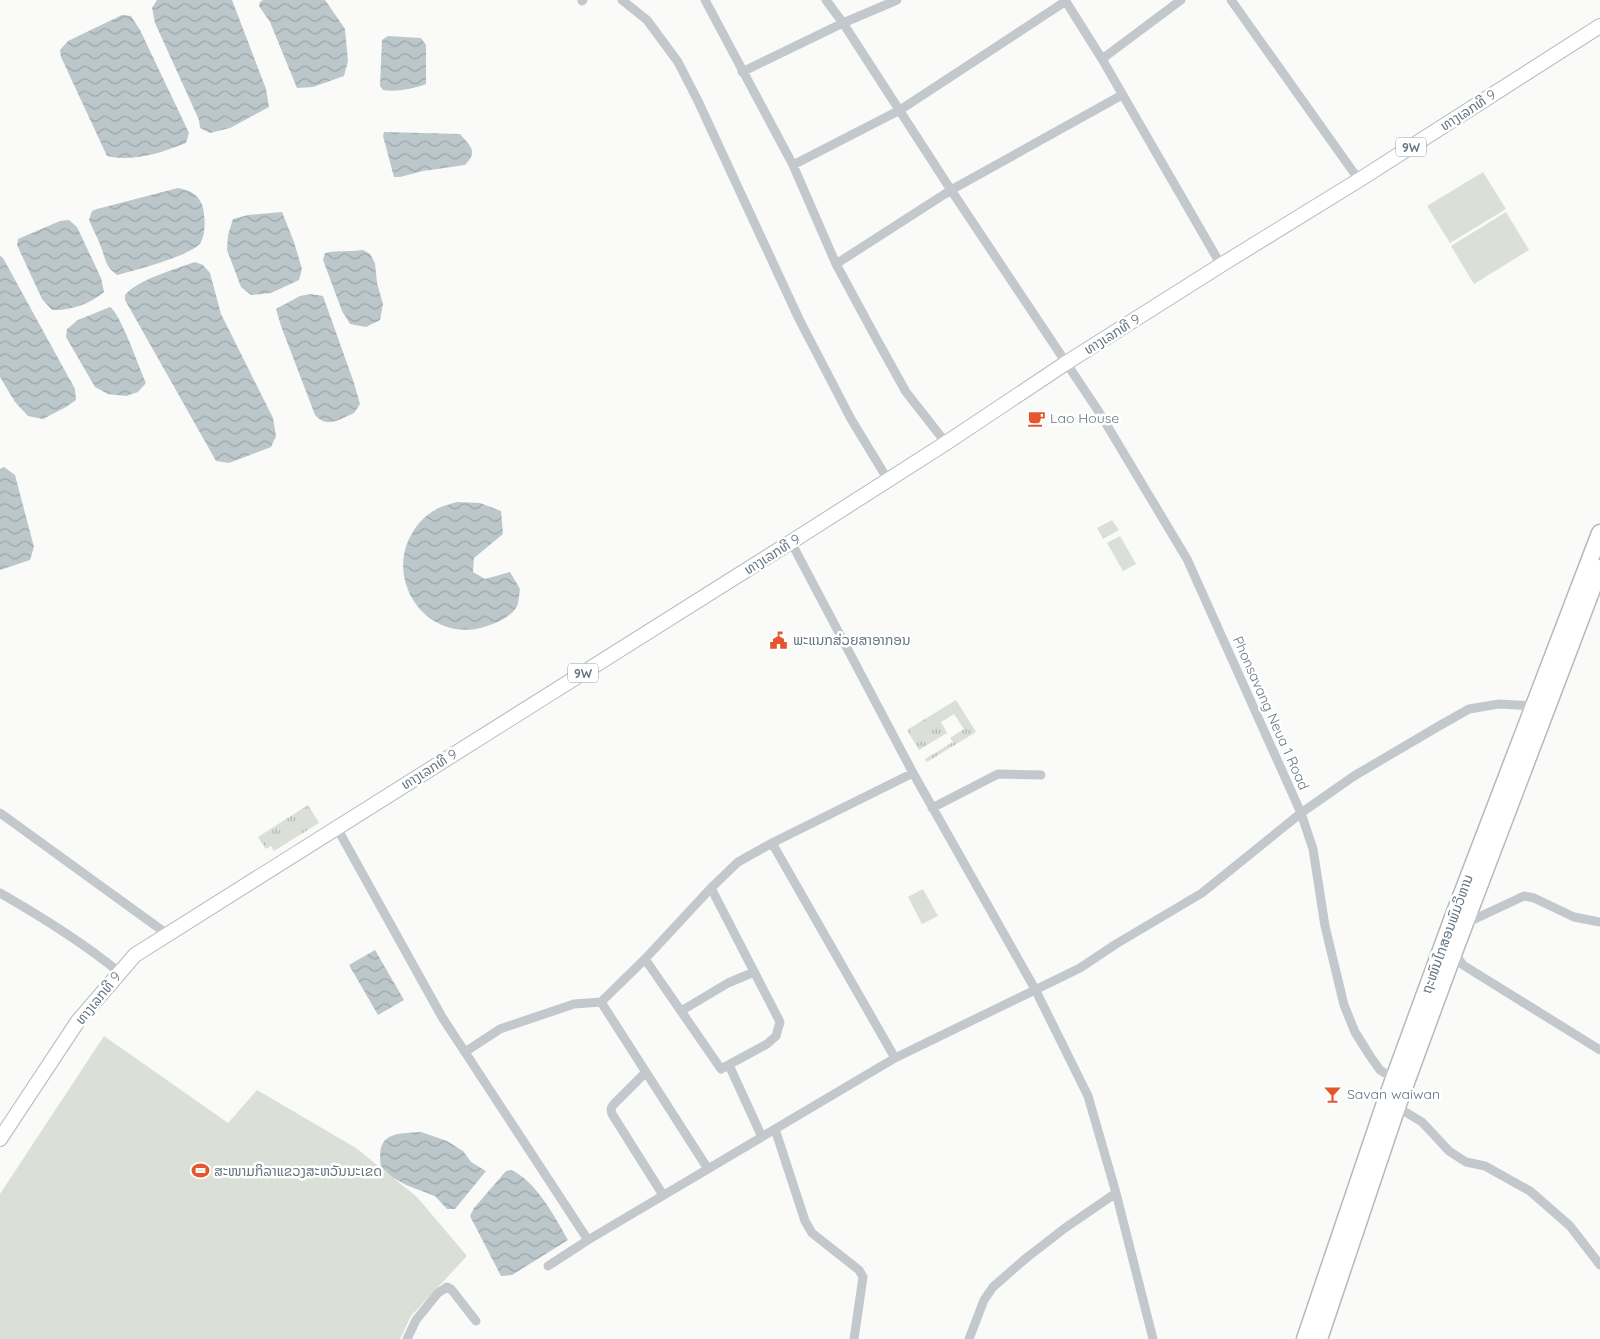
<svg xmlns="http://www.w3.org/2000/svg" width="1600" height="1339" viewBox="0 0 1600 1339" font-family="Quicksand,'Noto Sans Lao',sans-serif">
<defs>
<pattern id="grass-tufts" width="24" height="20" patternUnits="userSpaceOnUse" patternTransform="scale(1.25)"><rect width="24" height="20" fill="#dadfd7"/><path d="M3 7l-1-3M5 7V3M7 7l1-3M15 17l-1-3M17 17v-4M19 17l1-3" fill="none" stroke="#b4b9b4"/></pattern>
<pattern id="water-waves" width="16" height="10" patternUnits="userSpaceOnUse" patternTransform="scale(1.25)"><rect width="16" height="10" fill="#bbc7cb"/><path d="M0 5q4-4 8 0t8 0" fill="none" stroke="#9ca6aa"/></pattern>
</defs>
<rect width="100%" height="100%" fill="#fafaf8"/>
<path fill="url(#grass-tufts)" d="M956,700l20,32 -49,30 -2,-3 28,-17 -3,-4 14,-9 -10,-15 -13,8 6,11 -28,17 -12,-20z
M308,805l11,18 -45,28 -3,-5 -5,3 -8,-12z"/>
<path fill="#dadfd7" d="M1483,172l23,37 -56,34 -23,-37z
M1506,212l23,38 -55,34 -23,-38z
M1112,520l7,10 -16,9 -6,-11z
M1120,536l16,28 -13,7 -16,-28z
M923,889l15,27 -16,8 -14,-27z
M104,1036l124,87 29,-33 99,58 61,49 50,59 -56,60 -11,23h-400v-145z"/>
<path fill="url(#water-waves)" d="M157,0h75l34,89 3,18 -39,21 -20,5 -10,-5 -1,-8 -44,-97 -3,-15z
M263,0h62l20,29 3,32 -4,15 -31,11 -16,1 -27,-66 -11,-16 1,-4z
M122,15l9,1 9,14 49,103 -3,10c-25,10 -53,19 -79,13l-46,-99 -1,-7 8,-9z
M388,36l33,2 5,7v39c-13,5 -29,8 -43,6l-3,-4 2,-46z
M384,132l76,2c10,12 19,17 5,31l-42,6 -23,6h-6l-11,-41z
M178,188c12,2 22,7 25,20 2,10 3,24 -2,34 -7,13 -68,29 -84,33 -12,-9 -11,-15 -16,-28 -3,-9 -8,-17 -12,-27l3,-9 5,-2z
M282,212l12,30 8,27 -3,11 -28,13 -20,2 -10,-8 -14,-37 1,-15 5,-16 15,-4z
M69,220l8,7 24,51 3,14c-14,12 -34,19 -52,18l-10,-11 -25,-54 1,-6 42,-18z
M363,250l7,4 5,9 2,20 6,21 -3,16 -14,7 -16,-3 -8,-13 -19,-51 2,-7c13,-3 25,-1 38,-3z
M0,256l3,2 72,131 1,11 -10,7 -23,12 -15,-3 -13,-14 -15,-25z
M195,262l8,3 7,8 11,41 52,104 3,18 -5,11 -42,16 -13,-2 -91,-161v-5c12,-15 51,-26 70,-33z
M310,294l13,2 31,87 6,21 -6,9c-14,6 -27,16 -39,2l-34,-89 -5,-17 24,-13z
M110,307c11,7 29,61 36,76l-8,9 -12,4 -18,-2 -13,-7 -29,-50 1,-8 11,-9z
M4,467l11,8 19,72 -4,13 -30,10v-101z
M457,502l23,1 21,8 2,23 -29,24 -1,14 12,7 25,-7 10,17c-1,6 -1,15 -4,19 -6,9 -19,15 -29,18 -59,21 -108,-48 -71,-99 6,-8 14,-15 23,-19 6,-3 12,-4 18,-6z
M375,950l29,50 -26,15 -29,-50z
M421,1132l26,9 16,10 8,11 15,9 -31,38h-8l-12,-13 -29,-11 -14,-8 -11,-10c-5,-35 13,-33 40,-35z
M511,1170c25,11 44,47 57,70l-56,35 -11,1 -31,-60 4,-8 32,-37z"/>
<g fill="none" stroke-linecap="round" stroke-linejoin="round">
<defs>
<path id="primary" d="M0,1139l78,-118 57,-66 656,-413 155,-99 120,-80 155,-98 138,-85 241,-154"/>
<path id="highway" d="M1305,1339l80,-236 67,-183 148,-387
M1319,1339l78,-232 57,-155 146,-384"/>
</defs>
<use href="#primary" stroke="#b5babe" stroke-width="16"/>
<use href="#highway" stroke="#b4b9bd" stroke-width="19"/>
<path stroke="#c3c8cc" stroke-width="9" d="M622,0l25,20 31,42 20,39 101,218 52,100 37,61
M705,0l88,165 43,99 40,74 30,54 40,51
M826,0l17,23 108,167 148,222 88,147 114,254 12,36 12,77 19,79 11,27 15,24 10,14 16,10
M1065,0l37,59 119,206
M1231,0l128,180
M582,1l1,-1
M1102,59l79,-59
M742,72l101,-49 54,-23
M793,165l107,-55 166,-109
M836,264l115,-74 171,-95
M791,542l122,231 122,216 53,107 28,97 37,146
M932,808l66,-34 43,1
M0,813l167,121
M337,828l105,189 146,223
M772,843l123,215
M0,893c42,24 82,49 119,79
M1464,924l60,-28 10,2 40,19 26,5
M1454,952l9,13 137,85
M645,959l76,110 46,-25 9,-8 4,-14 -69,-134
M601,1002l107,167
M681,1011l47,-28 26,-11
M465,1052l35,-23 74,-25 27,-2 44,-43 66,-71 27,-26 34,-19 141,-70
M729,1065l33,72
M646,1072l-33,33 -2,4 1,5 51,81
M1397,1107l25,15 27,29 17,11 19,4 45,25 40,35 30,39
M775,1129l30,92 7,12 47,37 4,7 -9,62
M548,1266l40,-26 307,-182 185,-90 36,-24 86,-51 99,-80 53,-37 85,-50 30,-17 30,-5 34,2
M407,1339l9,-19 22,-27 9,-6 4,2 25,32
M969,1339l15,-39 9,-13 32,-28 40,-31 51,-35"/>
<use href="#primary" stroke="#fff" stroke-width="14"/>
<use href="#highway" stroke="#fff" stroke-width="16"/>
</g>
<defs>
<symbol id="cafe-bare" viewBox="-9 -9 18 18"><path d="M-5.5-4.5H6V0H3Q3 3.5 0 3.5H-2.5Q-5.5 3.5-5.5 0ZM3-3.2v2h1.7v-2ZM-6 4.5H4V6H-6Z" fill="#e4572e" stroke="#fff" stroke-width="2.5" paint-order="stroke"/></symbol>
<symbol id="civic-bare" viewBox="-9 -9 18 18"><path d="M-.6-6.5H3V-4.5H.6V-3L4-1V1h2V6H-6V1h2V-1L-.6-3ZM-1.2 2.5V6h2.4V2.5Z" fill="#e4572e" stroke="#fff" stroke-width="2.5" paint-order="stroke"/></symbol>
<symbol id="bar-bare" viewBox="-9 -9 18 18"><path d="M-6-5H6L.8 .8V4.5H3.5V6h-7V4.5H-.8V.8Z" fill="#e4572e" stroke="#fff" stroke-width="2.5" paint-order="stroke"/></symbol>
<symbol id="stadium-bare" viewBox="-9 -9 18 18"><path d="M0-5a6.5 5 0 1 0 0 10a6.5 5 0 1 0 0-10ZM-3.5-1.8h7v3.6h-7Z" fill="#e4572e" stroke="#fff" stroke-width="2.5" paint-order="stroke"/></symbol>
</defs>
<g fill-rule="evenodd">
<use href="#cafe-bare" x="1024" y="406" width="25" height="25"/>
<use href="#civic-bare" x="766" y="628" width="25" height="25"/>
<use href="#bar-bare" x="1320" y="1082" width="25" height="25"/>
<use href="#stadium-bare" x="188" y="1158" width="25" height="25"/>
</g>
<g text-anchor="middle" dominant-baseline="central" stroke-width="5" stroke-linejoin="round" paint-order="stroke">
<g fill="#fff" stroke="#939fa8" stroke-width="1">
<rect x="1396" y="137.5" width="30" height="19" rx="4"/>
<rect x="568" y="663.5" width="30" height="19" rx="4"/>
</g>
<g font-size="12" font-weight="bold" fill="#657683">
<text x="1411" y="147">9W</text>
<text x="583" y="673">9W</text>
</g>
<g font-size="14" fill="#657683" stroke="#fff">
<text transform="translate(1468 110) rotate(-33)">ທາງເລກທີ 9</text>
<text transform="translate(1112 334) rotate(-32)">ທາງເລກທີ 9</text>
<text transform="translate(772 554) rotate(-32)">ທາງເລກທີ 9</text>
<text transform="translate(1271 713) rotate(66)">Phonsavang Neua 1 Road</text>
<text transform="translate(429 769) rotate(-32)">ທາງເລກທີ 9</text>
<text transform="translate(1447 934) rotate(-70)">ຖະໜົນໄກສອນພົມວິຫານ</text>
<text transform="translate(98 998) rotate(-51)">ທາງເລກທີ 9</text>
</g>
<g font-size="14" fill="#657683" stroke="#fff" text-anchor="start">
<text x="1050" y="418">Lao House</text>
<text x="793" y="640">ພະແນກສ່ວຍສາອາກອນ</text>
<text x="1347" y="1094">Savan waiwan</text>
<text x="214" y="1171">ສະໜາມກິລາແຂວງສະຫວັນນະເຂດ</text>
</g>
</g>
</svg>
